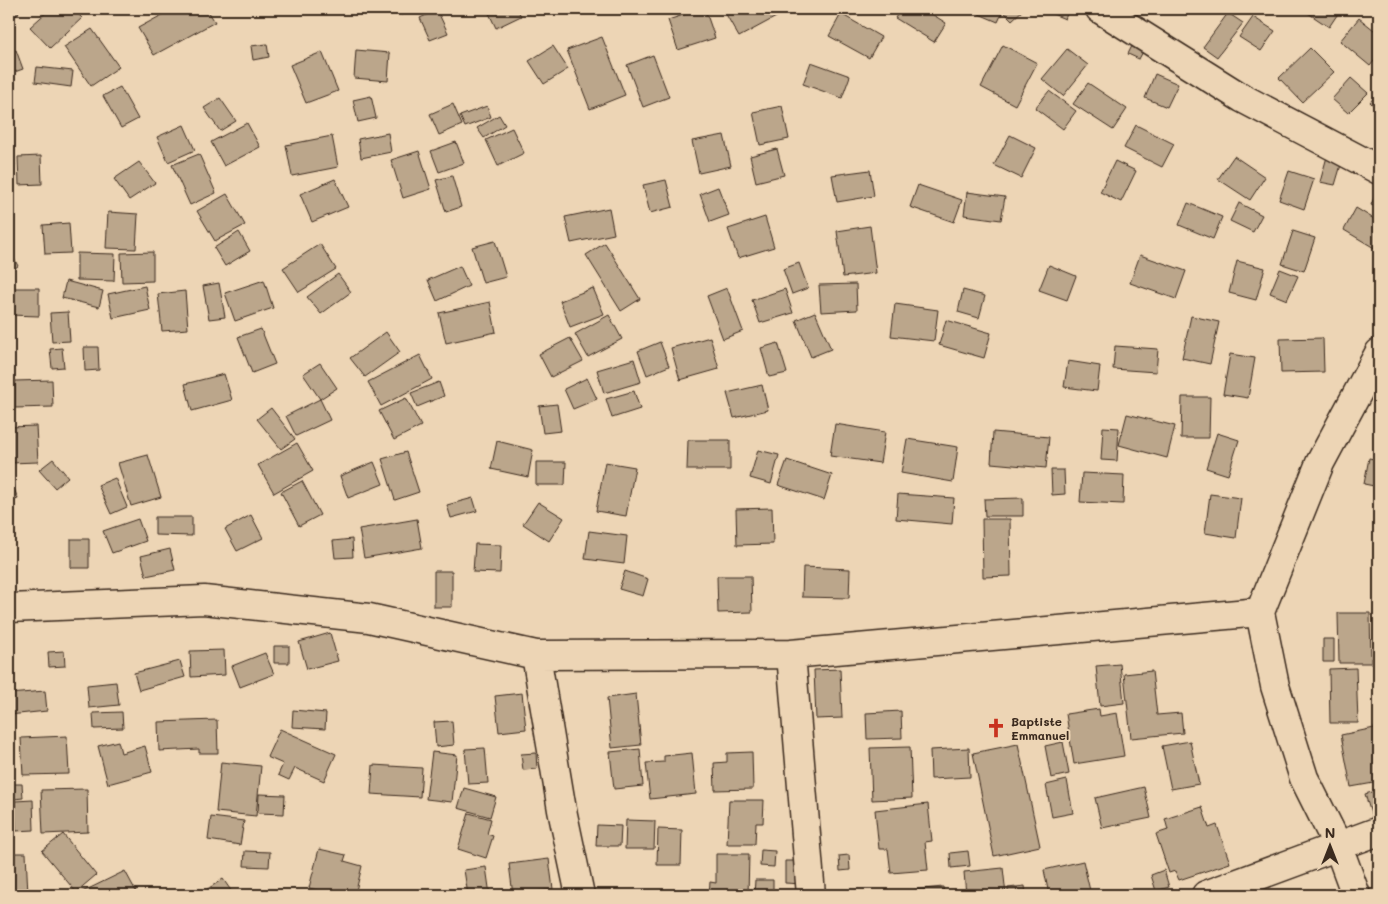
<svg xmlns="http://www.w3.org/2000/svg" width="1388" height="904" viewBox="0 0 1388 904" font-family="Mali,sans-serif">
<rect width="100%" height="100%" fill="#edd5b5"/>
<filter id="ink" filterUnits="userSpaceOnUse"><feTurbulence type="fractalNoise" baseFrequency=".02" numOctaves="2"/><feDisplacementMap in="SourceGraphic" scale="10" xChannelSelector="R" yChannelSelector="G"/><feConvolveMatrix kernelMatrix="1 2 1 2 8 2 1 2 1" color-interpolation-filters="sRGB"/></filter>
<g filter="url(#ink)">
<path fill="#bba68b" stroke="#3b2a1e" d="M9,9h7l3,4 -10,8z
M50,9h23l9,9 -32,30 -20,-21z
M173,9h34l8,13 -61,33 -16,-27z
M399,9h17l-15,6z
M487,9h30l4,7 -25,12z
M702,9h3l10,29 -37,12 -10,-30z
M723,9h68l-52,28z
M901,9h23l22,14 -12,19 -39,-24z
M981,9h23l-6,13 -19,-8z
M1009,9h15l-12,11 -7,-7z
M1049,9h20l-4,10 -17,-7z
M1307,9h34l-12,18 -24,-16z
M437,10l11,23 -18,7 -10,-22z
M1228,13l15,10 -26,34 -14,-10z
M841,14l40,23 -12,21 -40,-22z
M1253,17l22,14 -14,20 -22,-14z
M1359,18l20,16v21l-9,11 -30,-25z
M92,29l27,38 -28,19 -27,-39z
M602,37l23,58 -35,14 -23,-59z
M1135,40l11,6 -7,13 -11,-5z
M267,44l2,13 -16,3 -2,-14z
M1003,45l34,18 -22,42 -34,-18z
M553,46l15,23 -24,15 -15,-23z
M1310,48l24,24 -32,30 -23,-24z
M1067,49l21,16 -25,31 -21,-17z
M16,50l7,19 -14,5v-21z
M356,50l34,3 -2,28 -34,-3z
M322,52l16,39 -32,12 -16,-38z
M653,55l16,42 -26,10 -16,-42z
M811,62l39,14 -8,22 -39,-14z
M37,67l36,4 -2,16 -36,-5z
M1155,74l23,10 -11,23 -22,-9z
M1351,78l17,15 -20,20 -16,-14z
M1088,83l39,26 -14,21 -40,-26z
M120,87l18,32 -17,9 -18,-32z
M1049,91l27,20 -13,18 -28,-21z
M1379,92v19l-9,-9z
M371,96l5,22 -18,4 -5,-22z
M220,98l16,23 -16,10 -16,-23z
M453,104l9,21 -23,10 -9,-21z
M487,106l4,11 -26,10 -5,-11z
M782,106l7,33 -29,6 -7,-33z
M499,115l6,10 -21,13 -7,-10z
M247,123l13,24 -36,19 -13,-24z
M184,125l11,25 -27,12 -11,-25z
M1136,125l38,19 -12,23 -38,-19z
M512,128l12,25 -26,13 -12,-26z
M388,133l3,19 -30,6 -3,-19z
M724,135l7,31 -32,7 -7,-32z
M1010,135l26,13 -15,30 -27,-13z
M332,136l6,31 -46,9 -6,-31z
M456,142l8,21 -25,9 -8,-21z
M9,149l6,16 -6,3z
M777,149l7,26 -28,7 -6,-26z
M419,151l12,38 -28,9 -12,-38z
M1328,153l15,5 -8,27 -15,-3z
M199,154l17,39 -26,12 -18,-40z
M41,156l1,28 -23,1 -1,-28z
M1234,156l31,21 -15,23 -32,-21z
M1115,161l21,10 -15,31 -21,-10z
M139,162l16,21 -26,17 -15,-21z
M870,170l4,26 -37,6 -5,-27z
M1289,171l25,8 -10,30 -25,-9z
M452,176l9,31 -15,5 -10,-32z
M335,179l13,28 -36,15 -12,-28z
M666,180l7,27 -23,6 -7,-28z
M918,185l44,15 -8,22 -44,-15z
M1379,186v22l-8,-3z
M718,187l11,28 -19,7 -10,-28z
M967,192l38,5 -4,23 -37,-5z
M227,194l18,31 -30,16 -18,-30z
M1188,203l34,14 -9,22 -34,-14z
M1239,203l23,12 -9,17 -23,-11z
M609,208l5,26 -43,9 -6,-26z
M1356,208l23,14v22l-3,5 -32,-19z
M108,212l30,2 -2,35 -30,-1z
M765,217l9,30 -36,11 -10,-29z
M69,223l2,30 -26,1 -2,-29z
M870,226l6,47 -33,4 -6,-46z
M1293,231l22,7 -11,33 -22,-7z
M239,232l11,19 -25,15 -11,-18z
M495,241l11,36 -23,6 -11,-36z
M605,243l35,56 -19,12 -35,-56z
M320,244l16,25 -37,23 -16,-24z
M9,249l9,17 -9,6z
M153,252v29l-31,1 -1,-29z
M77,253l38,1 -1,27 -37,-1z
M1140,255l46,16 -10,28 -46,-16z
M1237,261l28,7 -9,32 -27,-7z
M799,263l9,25 -16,6 -9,-25z
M1049,265l27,11 -9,24 -28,-10z
M460,266l9,20 -32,15 -9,-21z
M1280,269l18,7 -11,24 -17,-7z
M338,274l13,18 -30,22 -14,-17z
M264,280l9,28 -38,13 -10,-28z
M66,281l37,10 -4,16 -37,-9z
M219,283l6,34 -16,2 -6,-33z
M856,284l1,26 -36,2 -2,-27z
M145,286l5,24 -37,8 -5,-24z
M9,288h30v28l-30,-1z
M593,288l11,26 -34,13 -10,-26z
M727,288l16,43 -20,8 -16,-43z
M785,289l8,24 -33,10 -8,-23z
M963,290l22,6 -6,22 -21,-6z
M185,291l3,38 -26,2 -4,-37z
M490,302l6,30 -50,11 -7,-30z
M895,304l43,6 -4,31 -43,-5z
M68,312l2,29 -18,1 -2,-29z
M815,312l16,37 -20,8 -15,-37z
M609,315l13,24 -34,18 -13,-23z
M1191,316l28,6 -9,42 -28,-6z
M946,320l45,13 -7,25 -45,-13z
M261,329l14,35 -23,9 -14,-36z
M386,332l14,20 -35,25 -15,-19z
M710,337l9,32 -39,11 -9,-32z
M570,338l13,23 -32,16 -12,-23z
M1323,338l1,34 -43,1 -1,-34z
M660,342l9,24 -22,9 -9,-24z
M778,343l9,30 -18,4 -8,-29z
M1115,346l43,3 -2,23 -43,-3z
M84,347h14l1,23 -14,1z
M62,348l2,19 -12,1 -2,-19z
M1230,354l25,4 -7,40 -25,-4z
M420,355l12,24 -51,27 -13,-24z
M634,359l7,23 -37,11 -7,-23z
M1068,361l32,5 -3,25 -33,-4z
M320,363l17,25 -17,11 -17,-25z
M224,374l8,26 -40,11 -7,-27z
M587,378l10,21 -24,10 -9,-20z
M52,380l1,27 -38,1v-27z
M439,382l5,14 -27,11 -6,-14z
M762,385l6,25 -34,8 -7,-25z
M634,391l6,18 -28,9 -6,-19z
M1182,397h28l-1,41h-28z
M406,398l15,28 -27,14 -15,-29z
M320,399l10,21 -34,16 -10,-20z
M557,404l4,27 -18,2 -4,-27z
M271,408l24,31 -14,10 -24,-30z
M1127,414l48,12 -8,32 -48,-13z
M835,424l50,8 -5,31 -50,-7z
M36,426l2,36 -28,1 -1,-36z
M1103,427l16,1 -2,33 -16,-1z
M993,432l56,5 -3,31 -55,-5z
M1217,433l22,7 -11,35 -22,-7z
M907,439l51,8 -5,35 -52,-9z
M688,440h42v30h-43z
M497,441l36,9 -5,27 -37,-8z
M297,443l16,28 -39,22 -16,-28z
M758,450l21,5 -8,29 -21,-6z
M406,452l13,40 -24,8 -13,-41z
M148,455l13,42 -30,9 -13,-43z
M1369,458l10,2v27l-15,-3z
M53,459l15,18 -13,11 -16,-18z
M787,460l45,15 -8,25 -46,-15z
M374,462l9,22 -35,14 -8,-22z
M536,462h30l-1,23h-29z
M605,462l30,5 -9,49 -30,-5z
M1051,470h13l1,24 -13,1z
M1082,473l42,2 -1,29 -43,-2z
M9,475l9,24 -9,3z
M115,478l12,29 -16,7 -13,-29z
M302,481l18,34 -21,11 -18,-34z
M898,494l56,4 -2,26 -56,-5z
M1210,494l31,4 -5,40 -31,-5z
M473,498l4,13 -26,7 -4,-13z
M1023,498v18h-38l-1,-17z
M538,502l26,16 -15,23 -26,-17z
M772,508l1,36 -36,1 -1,-36z
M251,515l12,23 -26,13 -12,-22z
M155,517h37v19l-37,-1z
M138,519l8,22 -34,12 -9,-22z
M417,519l5,29 -58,10 -5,-29z
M982,519h28l1,57 -28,1z
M589,531l38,5 -3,28 -39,-5z
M71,539h18v29h-18z
M352,539l1,18 -18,1 -2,-17z
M475,544l26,1 -1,28 -27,-1z
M170,549l5,21 -29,6 -5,-20z
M803,567l47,2 -1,29 -47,-1z
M434,571h18v36h-18z
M625,571l23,8 -5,17 -24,-7z
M717,576h34l1,36 -34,1z
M1338,613h32l1,50h-32z
M330,633l8,28 -31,8 -8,-27z
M1323,639h11v23h-11z
M274,646h15v17h-15z
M224,650l1,25 -34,2 -1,-26z
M64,651l1,15 -16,1 -1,-15z
M265,653l9,21 -34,13 -8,-21z
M180,661l5,16 -46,13 -5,-17z
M1120,664l4,39 -24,3 -4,-40z
M1356,668l2,55h-28l-1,-54z
M840,669l2,49 -26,1 -2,-49z
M1152,671l5,44 24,-2 2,20 -52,5 -7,-64z
M116,682l3,23 -30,3 -2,-23z
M45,691l2,20 -38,4v-21z
M522,693l4,36 -27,3 -4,-36z
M636,694l5,51 -29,3 -5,-50z
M1099,709l1,7 17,-3 7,43 -50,8 -8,-50z
M293,710l33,3 -1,16 -33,-2z
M901,711l1,27 -35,1 -1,-26z
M122,712l1,16 -29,1 -1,-16z
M217,720l1,33h-19v-4l-40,2 -1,-29z
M452,721l2,24 -18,2 -2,-25z
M1379,727v55l-28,5 -10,-52z
M280,729l56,25 -12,27 -29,-13 -6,12 -11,-5 5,-11 -16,-7z
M67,736l2,38 -46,1 -2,-37z
M118,741l3,12 24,-7 7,26 -44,12 -10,-38z
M1190,741l9,43 -28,5 -9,-43z
M1063,742l6,32 -18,4 -6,-32z
M1018,744l22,102 -46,10 -21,-103z
M910,747l2,51 -40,2 -2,-52z
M485,748l3,35 -20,1 -3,-35z
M969,748l1,29 -39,2 -1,-29z
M640,749l3,37 -29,3 -4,-37z
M432,752l25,3 -5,47 -26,-3z
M752,752l1,37 -38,1 -1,-27 13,-1v-9z
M536,753l1,16 -14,1 -2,-16z
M692,753l4,41 -46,5 -4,-36 18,-1v-6z
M221,762l40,4 -5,50 -40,-4z
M373,765l49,3 -2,29 -49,-3z
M1067,780l6,33 -21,4 -6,-32z
M9,784h13l1,14 -9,1v19h-5z
M1144,787l7,31 -49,10 -7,-30z
M464,788l32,9 -6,20 -32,-9z
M87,789l1,43 -45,2 -2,-44z
M1379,790v25l-7,2 -7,-23z
M259,794l26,1 -1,19 -26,-1z
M33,800l1,30 -18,1 -1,-30z
M729,800h35l-1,23h-7l-1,21h-28z
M928,804l4,37 -7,1 3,28 -37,3 -3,-24h-9l-4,-39z
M1202,807l7,21 8,-3 13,38 -51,17 -4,-9 -6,2 -13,-39 12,-4 -3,-11z
M469,813l22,6 -4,15 6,2 -7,22 -28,-9z
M211,817l33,4 -4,24 -32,-5z
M626,820l29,1 -1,28h-29z
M597,825l24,1 -1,20h-24z
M658,829l24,1 -1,35h-24z
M63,834l33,41 -20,17 -34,-41z
M319,849l27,6 -2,6 18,5 -7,29h-17l-29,-7z
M761,850l14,1 -1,16 -14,-1z
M245,851l25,1 -1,15 -25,-1z
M968,851l2,15 -19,2 -1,-15z
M9,853h17l2,42h-19z
M716,854h33l-1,41h-39l1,-13 6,1z
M849,855l1,15 -10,1 -1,-15z
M549,859l4,30 -40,6 -4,-31z
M785,861h18l-1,23 -17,-1z
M1083,861l8,34h-42l-5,-25z
M486,867l4,28h-22l-4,-25z
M1003,868l3,27h-40l-2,-23z
M1164,870l5,17 -13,4 -5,-16z
M125,871l13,24h-57l-1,-2z
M223,879l11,16h-36z
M755,880h18v15h-19z
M1025,886l1,9h-18v-7z
M943,887l1,8h-30v-5z"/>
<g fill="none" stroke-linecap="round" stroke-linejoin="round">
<defs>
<path id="minor" d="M1100,9l142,89 137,72
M9,608l195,-8 165,18 167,37 255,-1 469,-42
M791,654l20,241
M536,655l26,155 18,85
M1206,895l173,-64
M1356,895l-18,-49 -34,-68 -29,-92 -15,-74 60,-149 59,-110"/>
</defs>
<use href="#minor" stroke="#3b2a1e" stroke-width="31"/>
<use href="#minor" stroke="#edd5b5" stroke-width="28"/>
</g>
</g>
<defs>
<symbol id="church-bare" viewBox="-9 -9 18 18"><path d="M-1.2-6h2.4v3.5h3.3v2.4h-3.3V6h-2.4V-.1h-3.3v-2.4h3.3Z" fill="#c8321e" stroke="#edd5b5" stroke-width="2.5" paint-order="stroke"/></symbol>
</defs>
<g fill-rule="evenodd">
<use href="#church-bare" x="982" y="714" width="28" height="28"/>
</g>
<g text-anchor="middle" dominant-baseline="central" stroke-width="4" stroke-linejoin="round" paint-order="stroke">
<g font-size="12" font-weight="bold" fill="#3b2a1e" stroke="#edd5b5" text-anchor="start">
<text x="1011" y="721">Baptiste<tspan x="1011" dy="14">Emmanuel</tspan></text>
</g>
</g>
<rect width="1388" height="904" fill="none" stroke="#edd5b5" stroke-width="30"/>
<rect x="15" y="15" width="1358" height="874" fill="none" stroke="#3b2a1e" stroke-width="2" filter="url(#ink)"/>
<g transform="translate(1330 846)" stroke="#edd5b5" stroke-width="4" paint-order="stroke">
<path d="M0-4L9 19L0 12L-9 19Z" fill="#3b2a1e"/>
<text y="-8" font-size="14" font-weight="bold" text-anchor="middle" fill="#3b2a1e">N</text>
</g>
</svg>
